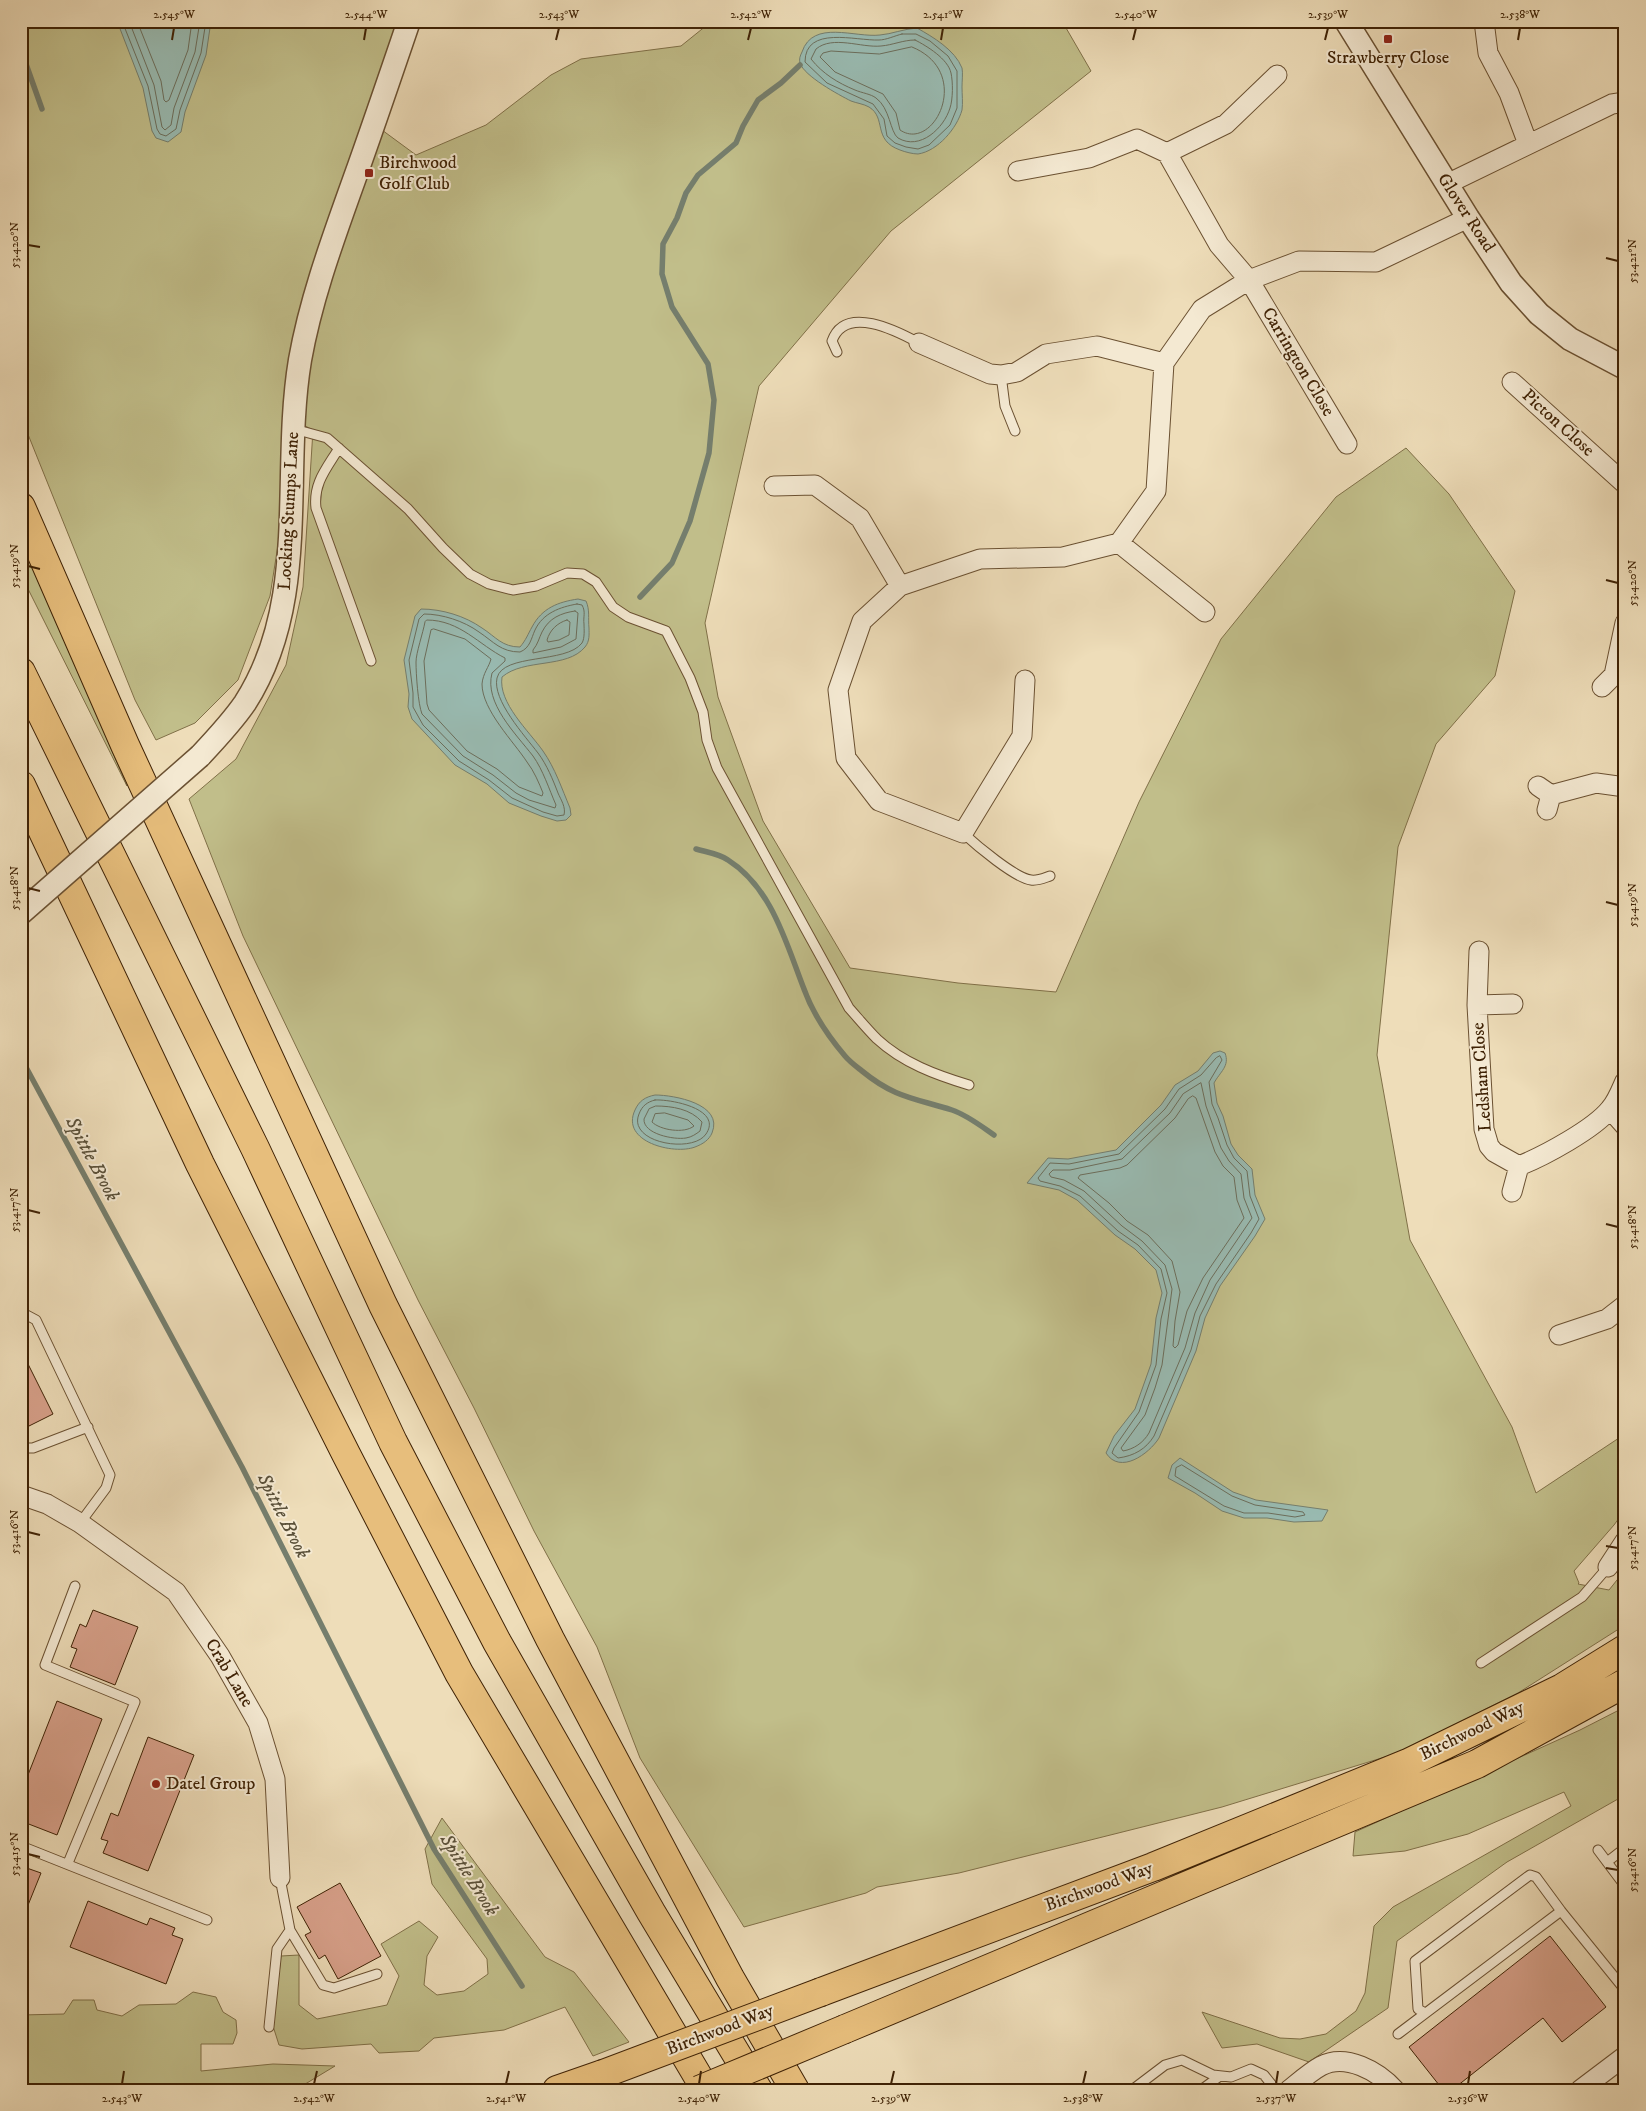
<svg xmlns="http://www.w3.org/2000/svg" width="1646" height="2111" viewBox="0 0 1646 2111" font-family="'IM FELL DW Pica',serif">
<rect width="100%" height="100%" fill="#eeddb9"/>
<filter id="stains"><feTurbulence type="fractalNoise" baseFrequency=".004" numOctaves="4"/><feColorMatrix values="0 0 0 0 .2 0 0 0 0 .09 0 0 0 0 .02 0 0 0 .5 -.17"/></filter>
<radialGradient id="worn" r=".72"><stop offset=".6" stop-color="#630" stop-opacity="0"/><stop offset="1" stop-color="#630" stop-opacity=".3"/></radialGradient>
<path fill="#c1be8a" stroke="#807048" d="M21,21h377l-31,98 49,36 70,-30 65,-50 30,-16 100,-13 31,-25h350l29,50 -200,160 -132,155 -54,237 13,74 45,124 87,147 108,15 98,9 83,-190 82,-163 115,-142 70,-49 43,46 66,97 -20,85 -59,68 -38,103 -21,208 33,185 102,187 24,66 89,-59v76l-11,15 -40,46 5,12 -1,1 31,6 16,-20v55l-107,68 -120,60 -176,54 -263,66 -82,14 -11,6 -122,34 -104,-169 -43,-111 -63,-116 -60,-123 -56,-108 -175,-364 -54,-137 47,-40 50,-94 17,-78 10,-157 -27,-14 -6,116 -10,64 -32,84 -43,43 -39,17 -21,-40 -114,-283z
M21,536l106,250 -106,-211z
M1625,1707v88l-118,67 -110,79 -9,67 -79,54 -52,-18 -35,4 -20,-36 78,26 20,1 26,-5 30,-23 9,-18 9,-67 19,-19 178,-101 -7,-14 -96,42 -63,17 -52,5 2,-24 225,-102z
M442,1818l103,139 29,15 55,70 -36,14 -28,-49 -61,23 -70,8 -15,13 -40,2 -8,-9 -69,5 -23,-4 -6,-19 8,-70 18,-1v50l18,14 70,-14 12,-29 -18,-32 38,-23 19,16 -11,19 -3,29 13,10 27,-4 24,-17 -1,-15 -55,-75 -7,-35z
M193,1992l23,5 7,15 13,8 1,13 -4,11h-32v27l72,-7 62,2 -38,23 -276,1v-75l43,-1 9,-14h21l3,10 25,6 17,-11 37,-1z"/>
<path fill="#99bbb2" stroke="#757e6d" d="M117,21h94l-5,34 -21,57 -4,20 -13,10 -12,-4 -4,-7 -9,-43z
M917,28c16,9 38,22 45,40 1,5 0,13 0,19 0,7 1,16 0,23 -5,18 -24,41 -44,44 -5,0 -13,-2 -18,-4 -28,-10 -13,-32 -31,-43 -5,-3 -13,-4 -18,-6 -12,-6 -47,-25 -51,-38 -1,-4 0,-7 2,-11 11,-33 53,-14 78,-17 12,-1 23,-6 37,-7z
M578,599l8,2c4,9 2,17 3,27 0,6 1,13 -4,19 -18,22 -61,11 -83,30 -4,26 27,54 41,74 12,17 19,38 27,57l1,7 -5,5 -9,1 -16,-5 -32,-13 -22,-19 -32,-19 -43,-46 -4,-12 1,-13 -5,-34 11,-44 6,-7c21,0 44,7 61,19 14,9 20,19 38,19 6,-7 8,-13 12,-20 10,-19 26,-25 46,-28z
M1220,1051l5,2c5,13 -5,19 -11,30l3,20 6,13 8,28 7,11 14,14 3,26 10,24 -10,17 -35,50 -15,32 -9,33 -37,87c-10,16 -39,37 -53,15l8,-17 21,-27 16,-45 5,-46 6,-25 -6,-23 -21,-21 -20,-14 -38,-35 -18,-10 -32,-7 21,-25 20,1 48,-9 45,-45 14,-20 23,-14 15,-18z
M655,1095c19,0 69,9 57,38 -3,7 -9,11 -17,14 -21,8 -75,-5 -60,-37 4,-9 10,-13 20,-15z
M1180,1458l53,34 23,8 72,10 -6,11 -28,1 -27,-4h-23l-22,-7 -27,-18 -27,-15 4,-13z"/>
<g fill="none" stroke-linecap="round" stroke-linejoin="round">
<path stroke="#6c6e5c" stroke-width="1" d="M122,21l26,65 9,43 3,5 6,2 10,-7 4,-19 21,-57 5,-32
M129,21l25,64 8,42 3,3 6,-5 3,-17 21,-56 5,-31
M137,21l24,60 3,19 2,2 3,-2 19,-50 4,-29
M902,34h14l14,7 18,15 9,15v37l-7,17 -21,20 -11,4 -12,-2 -11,-4 -8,-7 -3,-17 -11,-15 -46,-21 -22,-21c0,-37 51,-21 74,-22 7,0 15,-4 23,-6z
M915,40c12,6 33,19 36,33 2,9 2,26 -1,35 -6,20 -30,43 -52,30 -8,-6 -8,-30 -22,-40 -5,-4 -14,-5 -21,-8 -17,-7 -32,-16 -44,-31l5,-10c17,-14 45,-1 65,-3 12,-1 22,-6 34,-6z
M912,47c62,25 22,106 -12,83l-4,-17 -13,-19 -48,-22 -15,-15 3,-4 8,-2 48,3z
M577,604l5,1c4,7 1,12 2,19 0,5 1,14 -2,19 -16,21 -79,10 -85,35 -5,22 28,58 41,75 9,12 15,27 20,40 3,7 8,14 6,22l-7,1 -14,-4 -31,-14 -23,-18 -30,-19 -36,-36 -10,-18v-14l-4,-33 10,-41 5,-5c18,0 40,7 55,18 15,10 22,20 41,20 10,-4 11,-13 15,-22 8,-17 25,-23 42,-26z
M575,611l3,2 -2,26 -15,8 -28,6v-3c5,-6 6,-12 9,-18 7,-14 19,-19 33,-21z
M427,620c33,0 52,25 78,38v3l-13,12c-8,30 24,61 41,83 10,14 16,33 23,49l-1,3 -26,-8 -13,-7 -23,-18 -30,-19 -41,-42c-4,-10 -6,-40 -6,-52 0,-9 7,-29 9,-40z
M567,620l3,2 -1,13 -10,5 -11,2 -1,-2c3,-10 10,-17 20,-20z
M434,629l31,10 26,20c-2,8 -8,14 -9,25 0,26 32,58 45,78 7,9 12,21 16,31l-1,3 -23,-9 -22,-18 -30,-18 -38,-41 -2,-6 -3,-43 7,-31z
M1220,1056l2,4 -13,22 3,22 6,14 9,27 7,13 13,13 3,25 9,23 -8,14 -35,51 -16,32 -9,34 -37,86c-8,13 -20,20 -36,22l-6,-5 2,-5 25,-36 17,-47 5,-46 6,-26 -6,-24 -23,-24 -20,-14 -38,-35 -20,-10 -20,-5 -2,-3 12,-15 19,1 50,-10 46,-45 14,-20 22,-14 15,-17z
M1201,1083l5,23 15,42 8,13 12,13 3,24 8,20 -42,62 -15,33 -10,35 -36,85c-6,10 -15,16 -26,18l-2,-3 24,-33 10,-27 7,-23 10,-76 -7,-24 -23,-24 -20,-15 -38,-35 -20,-11 -13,-3 -2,-3 4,-4h17l52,-11 48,-46 13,-19z
M1193,1096l3,2 19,54 8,14 11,11 3,23 7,18 -41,60 -16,33 -9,34 -3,3 -2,-2 2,-25 5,-29 -8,-31 -24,-26 -21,-14 -18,-18 -31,-25 2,-3 40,-7 7,-3 48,-47 13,-19z
M655,1100c16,-1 68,9 51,34 -13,20 -79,9 -67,-20 3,-8 8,-12 16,-14z
M656,1106c16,0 35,3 46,16l-2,9c-4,3 -8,6 -14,7 -12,2 -43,-4 -42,-19l5,-10z
M665,1113l23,7 6,6c-10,8 -34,4 -42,-4l3,-8z
M1182,1465l50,31 23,9 48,7 2,3 -10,2 -27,-4h-24l-20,-7 -49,-30 1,-8z"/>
<path stroke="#757e6d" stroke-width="5.5" d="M21,50l21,59
M640,597l32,-34 18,-42 19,-68 5,-53 -6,-36 -36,-57 -10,-33 1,-30 14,-26 9,-25 12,-18 38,-32 7,-17 15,-26 23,-17 19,-18
M696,849c10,3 24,5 32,11 44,28 58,83 76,129 9,25 24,47 41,67 5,6 12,11 17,15 33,27 52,27 90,39 15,5 29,16 42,25
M21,1058l221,409 192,382 88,137"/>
</g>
<path fill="#d8a18b" stroke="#3f2205" d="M21,1350l32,64 -32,16z
M93,1610l45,17 -23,58 -45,-18 7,-18 -6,-2 9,-23 6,3z
M57,1701l45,18 -45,116 -36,-14v-43l5,2z
M148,1737l46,18 -46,116 -45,-18 5,-12 -7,-2 10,-26 7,3z
M21,1866l20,7 -19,47h-1z
M340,1883l41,73 -43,23 -13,-24 -6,4 -14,-24 6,-3 -14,-25z
M88,1901l59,24 3,-7 25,10 -3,7 11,4 -17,45 -96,-37z
M1550,1936l56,71 -44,35 -19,-24 -91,72h-9l-34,-43z"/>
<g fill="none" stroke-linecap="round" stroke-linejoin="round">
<defs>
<path id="service" d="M837,352l-5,-11c13,-37 65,-10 87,2
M1001,375l4,31 10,25
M294,429l33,9 81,71 35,39 27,26 19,10 24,6 23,-4 31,-13 16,1 13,8 17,25 15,10 38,14 24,47 13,34 4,28 10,28 132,240c9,10 18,21 28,31 26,24 59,36 92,46
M339,448c-12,20 -26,35 -23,60l55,153
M963,833c13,12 52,45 68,47 7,1 13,-2 19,-4
M21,1312l15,8 74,155 -4,13 -26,35
M21,1448h12l55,-21
M1481,1663l101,-66 26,-30
M21,1846l186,74
M1598,1850l27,36
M1607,1862l18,-14
M68,1863l67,-161 -90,-37 30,-79
M280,1878l10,52 33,55 11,3 43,-14
M1425,2013l-7,-4 -3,-48 115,-86 6,2 25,34 64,79
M269,2027l8,-78 13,-19
M1398,2034l163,-123
M1132,2090l33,-25 17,-5 31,15 18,2 20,-8 13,6 12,15
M1201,2090l19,-14"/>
<path id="minor" d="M1484,21l4,32 21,40 19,51
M1167,153l59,-29 51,-49
M1018,171l71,-13 48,-19 30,14 52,92 30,35 98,164
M1447,184l165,-80 13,-2
M919,343l71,31 11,1 16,-3 29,-18 51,-8 67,17
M1512,382l113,102
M774,486l41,-1 45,33 40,68
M1119,543l86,69
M1025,680l-3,56 -59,97 -84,-32 -33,-43 -8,-68 24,-69 38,-35 80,-27 83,-2 56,-14 37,-52 8,-128 38,-54 47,-29 50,-19 77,1 92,-44
M1602,687l12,-12 11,-52
M1538,786l13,9 -4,15
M1551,795l45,-12 29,4
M1479,951l-2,54 7,124 5,17 5,6 25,14c25,-10 75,-37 91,-57 7,-8 11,-19 15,-28
M1477,1005l36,-1
M1610,1109l15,17
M1512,1192l7,-26
M1559,1335l48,-16 18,-14
M21,1495l26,9 33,19 96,69 44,64 38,67 17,56 5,99
M1608,1567l17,-26
M1289,2090c10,-8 21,-18 32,-24 25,-13 57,5 74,24
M1580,2090l45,-34"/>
<path id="tertiary" d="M1346,21l122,197 43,65 28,31 31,25 55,29
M200,756c16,-17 32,-34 45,-53 66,-103 36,-229 55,-343 11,-62 33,-121 54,-180 19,-53 37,-106 55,-159"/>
<path id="primary" d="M821,1992l332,-125 255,-104 154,-75 63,-39
M845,2029l632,-265 148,-81
M557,2090l46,-16"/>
<path id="motorway" d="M21,507l104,238 258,560 167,334 180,339 65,112
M21,672l234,476 138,294 104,200 154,270 107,178
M21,785l179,379 146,290 113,219 247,417"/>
</defs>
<use href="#service" stroke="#6b5132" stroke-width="11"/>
<use href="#minor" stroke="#6b5132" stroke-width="21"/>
<use href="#tertiary" stroke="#6b5132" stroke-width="25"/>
<use href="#primary" stroke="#3f2205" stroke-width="30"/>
<use href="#motorway" stroke="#3f2205" stroke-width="30"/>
<use href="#service" stroke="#f4e9d2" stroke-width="9"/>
<use href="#minor" stroke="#f4e9d2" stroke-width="19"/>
<use href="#tertiary" stroke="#f4e9d2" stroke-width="22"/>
<use href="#primary" stroke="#e7be7c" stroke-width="28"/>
<use href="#motorway" stroke="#e7be7c" stroke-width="28"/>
<defs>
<path id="tertiary-bridge" d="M21,913l179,-157"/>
<path id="primary-bridge" d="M603,2074l218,-82
M699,2090l146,-61"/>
</defs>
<use href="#tertiary-bridge" stroke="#6b5132" stroke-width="25" stroke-linecap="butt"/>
<use href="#primary-bridge" stroke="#3f2205" stroke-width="30" stroke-linecap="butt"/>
<use href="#tertiary-bridge" stroke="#f4e9d2" stroke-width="22"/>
<use href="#primary-bridge" stroke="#e7be7c" stroke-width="28"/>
</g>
<path fill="none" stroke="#3f2205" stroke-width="2" d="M172,40l2,-12M364,40l2,-12M556,40l3,-12M748,40l3,-12M941,40l2,-12M1133,40l3,-12M1325,40l3,-12M1518,40l2,-12M28,245l12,2M1606,258l12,3M28,566l12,3M1606,580l12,3M28,888l12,3M1606,902l12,3M28,1210l12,3M1606,1224l12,3M28,1532l12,3M1606,1546l12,2M28,1854l12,3M1606,1868l12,2M122,2084l2,-13M314,2084l3,-13M506,2084l3,-13M699,2084l2,-13M891,2084l3,-13M1083,2084l3,-13M1276,2084l2,-13M1468,2084l2,-13"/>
<g fill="#8f2418" stroke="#f4e9d2" stroke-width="2">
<rect x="1383" y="34" width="10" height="10" rx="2.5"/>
<rect x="364" y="168" width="10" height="10" rx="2.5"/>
<circle cx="156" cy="1784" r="5"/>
</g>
<g text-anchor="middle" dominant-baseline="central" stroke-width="4" stroke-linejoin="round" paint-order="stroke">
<g font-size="18" fill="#3f2205" stroke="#f4e9d2" text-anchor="start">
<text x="1388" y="58" text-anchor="middle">Strawberry Close</text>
<text x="379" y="163">Birchwood<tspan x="379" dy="21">Golf Club</tspan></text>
<text x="166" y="1784">Datel Group</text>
</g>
<g font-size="18" fill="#3f2205" stroke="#f4e9d2">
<text transform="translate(1466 213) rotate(57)">Glover Road</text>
<text transform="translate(1298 362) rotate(59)">Carrington Close</text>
<text transform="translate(1558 423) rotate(42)">Picton Close</text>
<text transform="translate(289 511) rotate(-87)">Locking Stumps Lane</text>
<text transform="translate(1482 1077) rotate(-94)">Ledsham Close</text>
<text transform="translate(229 1673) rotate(59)">Crab Lane</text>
<text transform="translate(1472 1731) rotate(-26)">Birchwood Way</text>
<text transform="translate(1099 1887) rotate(-20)">Birchwood Way</text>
<text transform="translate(720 2030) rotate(-21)">Birchwood Way</text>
</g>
<g font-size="19" font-style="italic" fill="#5a5039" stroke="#f4e9d2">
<text transform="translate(92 1159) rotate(62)">Spittle Brook</text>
<text transform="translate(283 1516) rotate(63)">Spittle Brook</text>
<text transform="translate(469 1875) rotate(58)">Spittle Brook</text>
</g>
</g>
<rect width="1646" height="2111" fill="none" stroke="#eeddb9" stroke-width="55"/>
<rect x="28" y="28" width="1590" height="2056" fill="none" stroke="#3f2205" stroke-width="2"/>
<g font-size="12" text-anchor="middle" fill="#3f2205">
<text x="174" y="18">2.545°W</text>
<text x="366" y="18">2.544°W</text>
<text x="559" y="18">2.543°W</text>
<text x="751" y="18">2.542°W</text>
<text x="943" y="18">2.541°W</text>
<text x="1136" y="18">2.540°W</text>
<text x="1328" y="18">2.539°W</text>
<text x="1520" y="18">2.538°W</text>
<text transform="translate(14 245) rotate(-90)" y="4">53.420°N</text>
<text transform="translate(1632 261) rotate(-90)" y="4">53.421°N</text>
<text transform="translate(14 566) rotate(-90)" y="4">53.419°N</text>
<text transform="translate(1632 583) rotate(-90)" y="4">53.420°N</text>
<text transform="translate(14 888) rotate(-90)" y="4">53.418°N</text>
<text transform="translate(1632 905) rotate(-90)" y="4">53.419°N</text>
<text transform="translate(14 1210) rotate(-90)" y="4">53.417°N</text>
<text transform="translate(1632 1227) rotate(-90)" y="4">53.418°N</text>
<text transform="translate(14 1532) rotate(-90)" y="4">53.416°N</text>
<text transform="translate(1632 1548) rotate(-90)" y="4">53.417°N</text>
<text transform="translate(14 1854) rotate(-90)" y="4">53.415°N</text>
<text transform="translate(1632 1870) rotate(-90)" y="4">53.416°N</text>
<text x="122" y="2102">2.543°W</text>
<text x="314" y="2102">2.542°W</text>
<text x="506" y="2102">2.541°W</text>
<text x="699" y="2102">2.540°W</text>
<text x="891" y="2102">2.539°W</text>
<text x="1083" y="2102">2.538°W</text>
<text x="1276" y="2102">2.537°W</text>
<text x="1468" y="2102">2.536°W</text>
</g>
<rect width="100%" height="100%" filter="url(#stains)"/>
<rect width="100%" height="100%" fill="url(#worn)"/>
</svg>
